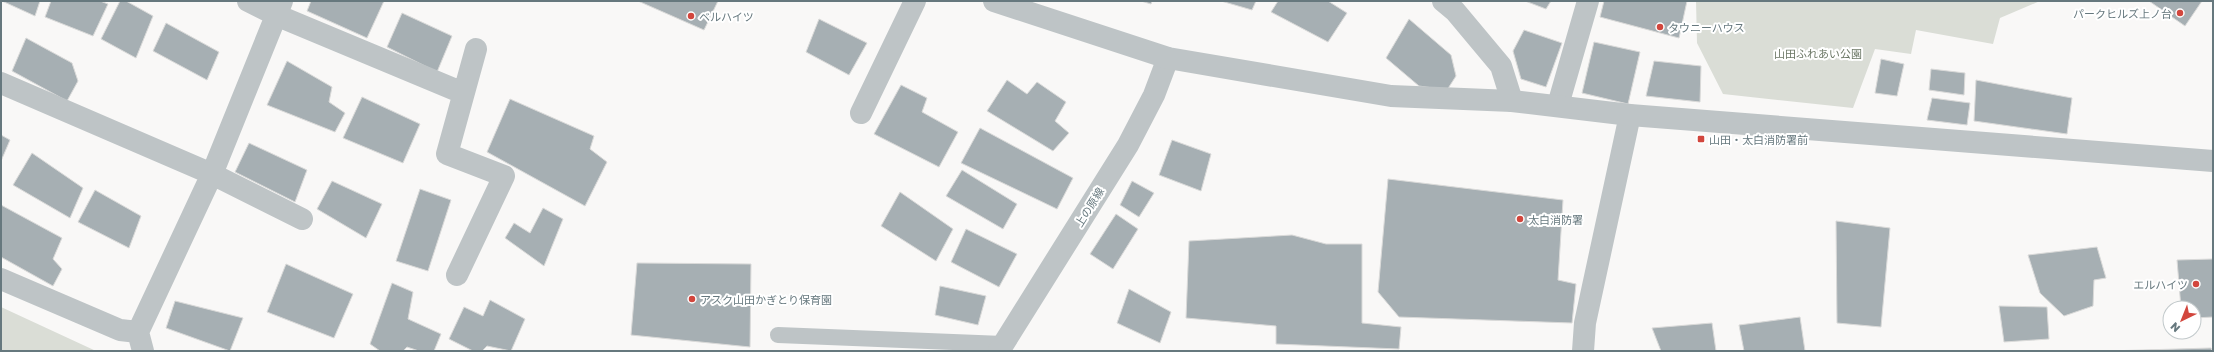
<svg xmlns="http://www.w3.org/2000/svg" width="2214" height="352" viewBox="0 0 2214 352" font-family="'Golos Text','Noto Sans JP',sans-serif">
<rect width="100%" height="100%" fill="#f9f8f7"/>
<path fill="#daddd6" d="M1696,1h344l-40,17 -7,26 -77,-14 -5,24 -36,-5 -22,59 -130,-14 -26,-51z
M1,307l95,44h-95z"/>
<path fill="#a6afb3" stroke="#dadad9" d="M2,1h38l-5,15z
M51,1h49l8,3 -15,32 -48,-19z
M120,1h6l27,15 -17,42 -35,-19z
M311,1h73l-17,37 -60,-27z
M638,1h80l-14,29z
M1141,1h11l-1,3z
M1221,1h35l-4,9z
M1278,1h50l19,12 -19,29 -57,-30z
M1525,1h26l-5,8z
M1604,1h83l-8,37 -79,-21z
M2149,1h53l-17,25z
M402,13l50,23 -15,36 -50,-25z
M819,19l48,24 -18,32 -43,-23z
M1409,19l42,36 5,21 -9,14 -28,-4 -33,-28z
M166,23l53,29 -12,28 -54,-29z
M1524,30l38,13 -16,44 -25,-8 -8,-28z
M26,38l46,25 6,18 -11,20 -55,-30z
M1594,42l46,10 -12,52 -46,-11z
M1881,59l23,5 -7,32 -22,-3z
M287,61l45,26 -3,15 16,11 -10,19 -68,-27z
M1654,61l47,5 -1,36 -54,-6z
M1931,69l34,4 -1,22 -35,-5z
M1007,80l20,14 10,-12 29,20 -11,19 14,12 -16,18 -66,-40z
M1976,80l96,18 -5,36 -93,-13z
M901,85l26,13 -5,14 36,20 -19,35 -65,-33z
M362,97l58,27 -17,39 -60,-25z
M1932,98l38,5 -3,22 -40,-5z
M510,99l84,37 -4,13 17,13 -22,44 -98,-54z
M980,128l93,50 -16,31 -96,-46z
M1,135l9,5 -9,21z
M1172,140l39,14 -10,37 -42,-16z
M249,143l58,27 -12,32 -60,-30z
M32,153l51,35 -13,30 -57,-33z
M962,170l55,34 -14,25 -57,-33z
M1388,179l175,21 -5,80 18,4 -4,39 -173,-6 -21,-25z
M332,181l50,23 -16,34 -49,-29z
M1132,181l22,12 -15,24 -19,-12z
M420,189l31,11 -23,71 -32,-10z
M95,190l46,26 -12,32 -51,-26z
M900,192l53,37 -17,32 -55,-35z
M1,205l61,33 -9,21 9,10 -9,17 -52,-29z
M543,208l20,11 -19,47 -39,-28 9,-15 16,10z
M1116,214l22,15 -25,40 -23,-15z
M1836,221l54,7 -9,99 -44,-4z
M966,229l51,25 -18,33 -48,-25z
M1292,235l34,9h36v79l39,4 -2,22 -123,-5v-18l-90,-8 3,-77z
M2097,247l9,31 -12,2 -1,26 -29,10 -24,-23 -12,-38z
M2213,259v58l-19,1v-10h-13l-4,-48z
M637,263l114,1 -1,83 -119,-12z
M286,264l67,30 -19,44 -67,-26z
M392,283l21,9 -5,27 33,15 -7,17h-15l-12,-4 -4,4h-23l-10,-7z
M940,286l46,10 -8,29 -43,-10z
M1129,289l42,23 -11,31 -43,-20z
M490,300l35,19 -14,32 -24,-5 -5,5h-9l-24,-12 15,-32 19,9z
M175,301l68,17 -13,33 -64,-23z
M1999,306l48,1 2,32 -45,3z
M1800,317l5,34h-61l-5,-26z
M1712,323l4,28h-55l-9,-23z
M2211,348l1,3h-104z"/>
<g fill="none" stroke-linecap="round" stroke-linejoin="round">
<path stroke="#bec4c6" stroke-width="16" d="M778,335l225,9"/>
<path stroke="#bec4c6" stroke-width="22" d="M248,1l28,14 187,78
M1443,1l12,10 46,55 11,35
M1,83l211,91 90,45
M1558,105l30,-104
M861,113l54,-112
M457,275l47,-99 -57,-22 29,-105
M1,279l119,51 18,2
M143,351l-5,-19 74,-158 70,-173
M999,351l129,-206 26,-50 14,-37
M1583,351l2,-28 45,-208"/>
<path stroke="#bec4c6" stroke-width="22" d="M994,1l174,57 223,38 121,5 118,14 583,46"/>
</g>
<g fill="#d2463d" stroke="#fff" stroke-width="1.5">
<circle cx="2180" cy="13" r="4"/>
<circle cx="691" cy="16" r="4"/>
<circle cx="1660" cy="27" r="4"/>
<rect x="1697" y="135" width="8" height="8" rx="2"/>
<circle cx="1520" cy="219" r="4"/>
<circle cx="2196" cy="284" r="4"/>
<circle cx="692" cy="299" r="4"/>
</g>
<g text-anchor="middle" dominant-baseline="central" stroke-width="4" stroke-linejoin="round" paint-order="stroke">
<g font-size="11" fill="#66787e" stroke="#fff" text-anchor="start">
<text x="2172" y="13" text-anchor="end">パークヒルズ上ノ台</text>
<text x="699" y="16">ベルハイツ</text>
<text x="1668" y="27">タウニーハウス</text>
<text x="1709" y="139">山田・太白消防署前</text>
<text x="1528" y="219">太白消防署</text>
<text x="2188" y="284" text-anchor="end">エルハイツ</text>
<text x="700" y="299">アスク山田かぎとり保育園</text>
</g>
<g font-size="11" fill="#6b7765" stroke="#fff">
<text x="1818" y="53">山田ふれあい公園</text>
</g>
<g font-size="11" fill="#66787e" stroke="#fff">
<text transform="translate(1089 207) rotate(-58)">上の原線</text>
</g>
</g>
<rect width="2214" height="352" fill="none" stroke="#66787e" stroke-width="4"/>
<g transform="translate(2182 320) rotate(223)"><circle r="19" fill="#ffffff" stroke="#c2c9cb"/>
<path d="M0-3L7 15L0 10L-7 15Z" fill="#d2463d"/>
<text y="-6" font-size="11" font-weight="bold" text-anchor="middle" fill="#66787e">N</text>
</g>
</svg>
